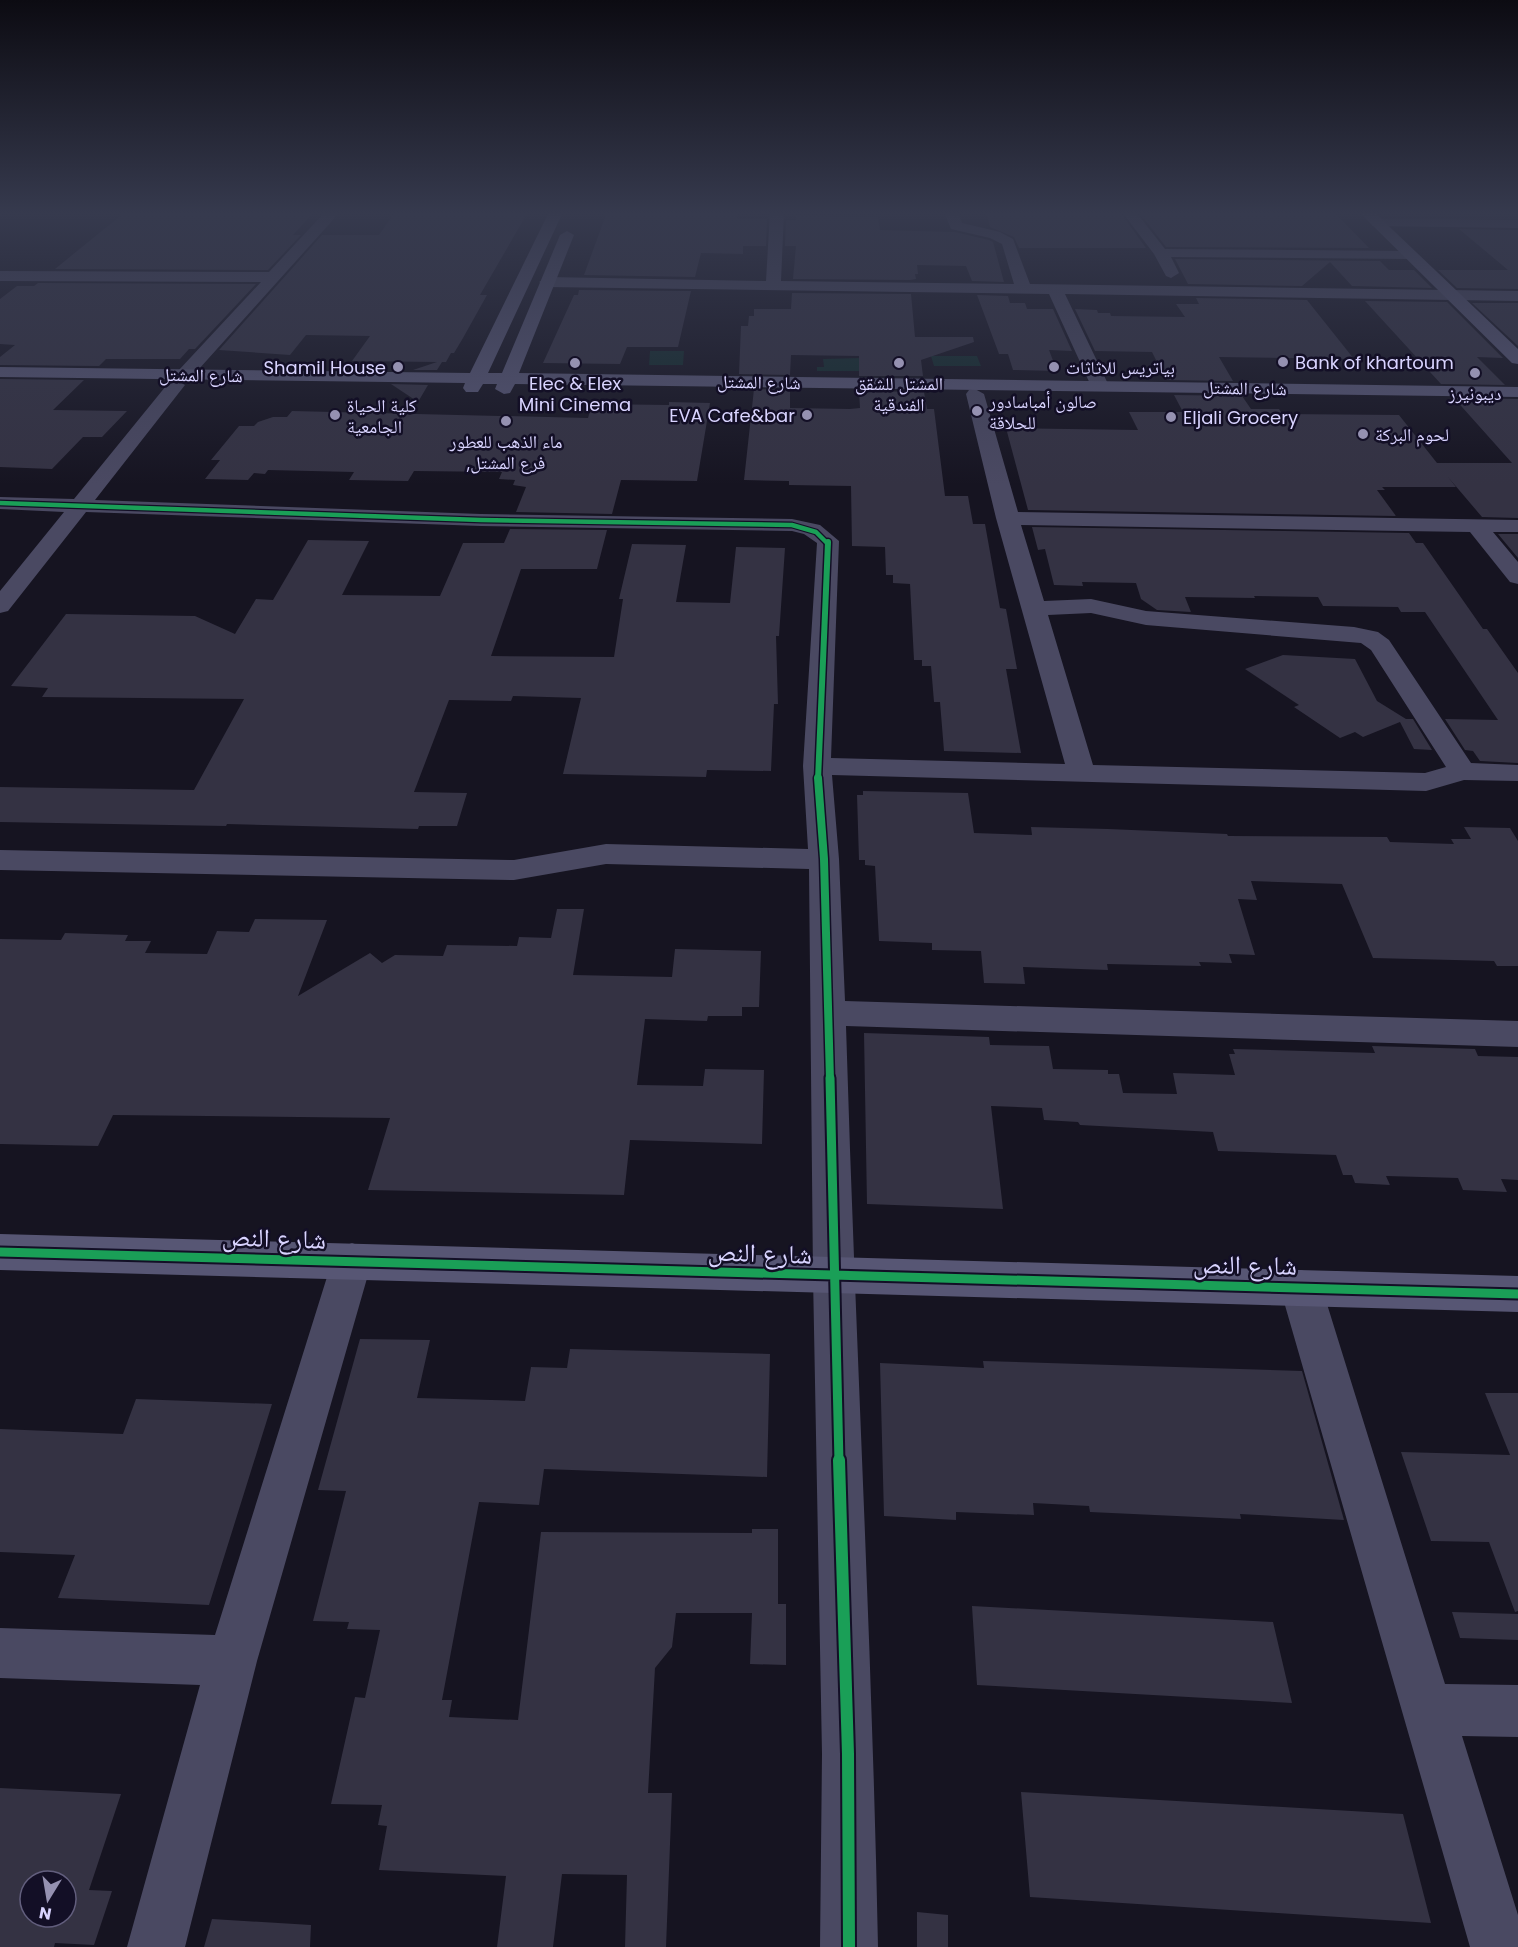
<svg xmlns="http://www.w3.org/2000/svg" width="1518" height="1947" viewBox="0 0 1518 1947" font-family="Poppins,'Noto Naskh Arabic',sans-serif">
<rect width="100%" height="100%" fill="#161421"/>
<path fill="#132c2d" d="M650,351h34l-1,14h-34z
M931,356h46l4,10h-47z
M861,358l2,13h-46v-4h7l-1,-8z"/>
<path fill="#343243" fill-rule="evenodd" d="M125,212h189l-21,23h8l-33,35 -213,-1z
M395,212h133l-48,83h7l-24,43 -9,15h-3l-5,9h-4l-5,8h-24l24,-8 -85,-1 18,-25 -64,-1 -16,20 -71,-5 103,-115h57z
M607,212h131l-1,7h30l-1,27h-23v8l-42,-1 -6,24 -111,-2z
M986,212h134l26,36h-127l-5,-11 -24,-10z
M1139,212h195l35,36 -203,-1z
M796,216l82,1 2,13 75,2 34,8 4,2 11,40 -32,-1 -6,-15 -49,-1 1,9h-3l1,5 -6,1 -117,-1 3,-33h-11l1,-26h10z
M1459,229l59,1v59l-61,-1 -19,-18h70z
M1175,259l205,2 9,9h25l18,18 -80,-2 -22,-24 -28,24 -114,-2z
M38,283l218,1 -61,65h-6l-9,10h-74l-7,7 -99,-1v-8l15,-12 -15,-1v-45l17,-13h17z
M579,290l112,1 -13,56h-51l-7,17 -77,-1 31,-68h4z
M792,293l119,1 4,43h58l1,5 -53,18 2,16h-64v-20l-68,-1 -1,20 -51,-1 2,-48h7l1,-10h5v-7h37z
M977,295l31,1 2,7h15l2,6h26l19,42 -23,-1 8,21 -44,-1 -5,-16h-9z
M1196,298l111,2 47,59 -135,-2 14,24 -67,-1 -14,-28 -57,-1 -20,-42 22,1 1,3h12l1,3 74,1 -9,-13h23z
M1365,301l82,1 56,56 -26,-1 28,28 -64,-1z
M1472,303h46v43z
M0,379l84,1 -31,30 74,1 -25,26h-19l-31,32 -52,-2z
M391,384l37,1 -10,17z
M754,389l36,1v18l60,1 10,-1 -1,-17 65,1 3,17h7l11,87h23l5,28h12l15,84 6,1 11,60h-11l15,84 -77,-2 -4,-49h-6l-3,-36h-9v-6h-8l-4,-76 -17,-1v-8h-7l-1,-28 -33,-1 -1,-60 -62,-1v-4l-45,-1z
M1174,395l68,1 9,13h28l3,5 117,1 38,48h75l-58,-65 64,1v119l-36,-1 -34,-40 8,10h-74l3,3h-8l19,26 -368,-6 -22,-82 132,2 -9,-18h54z
M669,402l41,1 -13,78 -76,-1 -9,34 -96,-2 10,-25 -13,-2 2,-5 -16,-1 3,-7 -88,-1 -6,10 -59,-1 5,-8 -86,-2 -3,4 -11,-1 -6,7 -43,-1 15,-19h-9l28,-34h15l4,-4 15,-5h14l5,-6 296,7 4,-14 77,1z
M1032,527l377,6 7,10h7l60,86h4l31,44v90l-38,-2 -7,-10 -8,-1 -20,-31 53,1 -73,-108h-24l-3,-5 -75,-1 -5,-9 -64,-1 1,2 -70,-1 6,15 -34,-2 -16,-11 -5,-16 -54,-1 1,4 -29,-1 -9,-36 -7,1z
M510,529l97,1 -10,39h-76l-30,87 123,1 9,-58h-4l13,-55 54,1 -10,57 54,1 6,-56 49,1 -6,88h-3l2,68h-4l-3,67 -64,-1 -1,7 -143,-3 18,-76 -68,-2 -2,5 -62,-1 -35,92 53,1 -10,33h-38l-1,3 -191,-5 -1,2 -226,-4v-35l194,3 50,-91 -202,-2 6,-9 -37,-2 55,-72 129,2 40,18 21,-35 17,1 35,-60 61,1 -27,54 98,1 23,-53h41z
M1498,534h20v24z
M1283,655l72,4 22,42 29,18h7l19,31 -18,-1 -14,-27 -37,15 -8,-5 -15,6 -46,-31 5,-2 -54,-36z
M863,791l105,2 6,40 58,2 -1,-8 77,2 119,5 1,2 159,1 3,5 64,2 -3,-5h20l-7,-12 46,1 8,13v125h-21l-3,-5 -121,-3 -31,-74 -91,-3 6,19 -19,-1 17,56 -26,-1 3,9 -33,-1 2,4 -94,-2 1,6 -85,-3 2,17 -41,-1 -3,-32 -49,-1v-7l-53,-2 -4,-75 -10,-1v-5h-6l-2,-65h6z
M557,909h27l-11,66 99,2 3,-28 86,2 -2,56h-17v9h-34l-1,5 -62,-2 -8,66 66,1 2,-17 59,1 -2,74 -132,-4 -6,55 -256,-5 22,-72 -277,-3 -15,31 -98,-2v-205l61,1 4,-7 63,2 -3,6h26l-6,12 62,1 10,-23 32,1 6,-13 72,1 -29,76 72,-43 12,10 13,-8 48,1 4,-11 70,1 2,-9 32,1z
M864,1033l125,4 1,8 59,1 4,23 55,1v4h11l4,19 54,1 -4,-21 62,2 -6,-21h6l-2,-5 142,4 -3,-7 103,3 3,7 40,1v123l-17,-1 6,13 -44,-2 -5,-12 -72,-2 4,9 -35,-2 -3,-8h-9l-7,-20 -118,-4 -5,-19 -133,-7 -2,-3 -34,-2 -2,-12 -51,-2 12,103 -136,-5z
M360,1339l70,1 -13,58 108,3 6,-34 36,1 3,-19 200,5 -3,123 -223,-8 -5,36 -60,-3 -37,198h10l-3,17 69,3 23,-188 211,1v-4h26v75h8v61l-36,-1 2,-51h-76l-4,34 -17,21 -7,125h24l-6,154h-41l2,-72 -65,-1 -9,73h-56l9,-71 -127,-6 8,-44 -9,-1 4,-20 -51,-1 24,-107 10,1 15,-68 -33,-1 2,-7 -36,-1 33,-130 -28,-1z
M983,1361l319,10 42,149 -104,-6 1,5 -151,-7 -1,-6 -56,-3 1,12 -78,-3v8l-72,-4 -4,-153 104,5z
M1485,1393h33v218l-3,1 -26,-70 -58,-1 -30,-89 109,3z
M136,1399l136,5 -63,201 -151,-7 17,-43 -75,-3v-123l123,5z
M972,1606l301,16 19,81 -315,-18z
M1452,1612l66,2v26l-58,-2z
M0,1788l121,6 -32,96 23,1 -18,54 -39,-2 -1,4h-54zM30,1881h36v36h-36z
M1021,1792l382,22 28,109 -401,-26z
M917,1912l31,3v32h-31z
M212,1919l99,6 -1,22h-106z"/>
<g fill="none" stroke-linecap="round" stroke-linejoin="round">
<path fill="#4a4962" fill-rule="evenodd" d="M325,212h15l-150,167 -6,1 -9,-5 3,-4 83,-89 -261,-1v-10l269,1z
M770,212h14l-3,69 233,3 -12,-40 -12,-6 -39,-9 -7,-17h14l4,11 38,9 13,7 17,45 488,7v10l-453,-7 44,92 -9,5 -9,-5 -42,-92 -502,-7 -8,-5 8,-5 219,4z
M1122,212h14l29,37 245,2 7,4 -7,4 -239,-2 8,16 -8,5 -5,-2 -12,-22z
M1377,219l141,1v8l-146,-2v-6z
M176,380l9,5 -90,115 386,14 311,5 28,6 19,16 -8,217 234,6 -69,-246 -30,-124 3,-4 6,-1 9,5 34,118 500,8v12h-25l25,30v22l-8,-2 -40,-50 -449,-7 23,76 47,-2 55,12 208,16 24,5 11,8 82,123 47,2v16l-54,-1 -38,11 -594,-16 7,84 6,142 673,20v26l-672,-21c9,307 26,614 32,921h-58l2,-193 -9,-478 -4,-407 -203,-5 -92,16 -514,-10v-20l514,10 92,-16 202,5 -5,-83 14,-223 -13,-9 -12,-3 -311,-5 -395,-14 -78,99 -8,2v-22l64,-79 -64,-3v-12l74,2 96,-118zM1091,613l55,12 215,18 10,7 75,117 -21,6 -332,-8 -45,-150z
M352,1243l14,5 6,13 -115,400 -72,286h-58l73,-262 -200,-7v-50l215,7 117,-374 6,-13z
M1301,1270l15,5 6,13 123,396 73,1v52l-56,-1 56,179v32h-48l-190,-659 6,-13z"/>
<path fill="#575674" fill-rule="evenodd" d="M549,212h14l-75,161h14l58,-138 7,-4 7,4 -55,138 999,14v10l-1003,-13 -5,9 -6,1 -9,-5 2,-5h-14l-5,8h-12l-3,-4 2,-5 -465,-6v-10l470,6z
M1359,212h15l144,137v15l-6,-1z
M0,1234l1518,42v36l-1518,-42z"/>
<defs>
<path id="cycleway-far4" d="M0,503l481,17 311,5 24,7 12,12"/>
<path id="cycleway-far3" d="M818,780l10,-238"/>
<path id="cycleway-far2" d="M818,778l6,81 6,221"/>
<path id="cycleway-far1" d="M830,1078l9,384
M0,1252l1518,42"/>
<path id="cycleway" d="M839,1460l9,294 1,193"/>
</defs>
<use href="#cycleway-far4" stroke="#130f26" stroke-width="7"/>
<use href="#cycleway-far3" stroke="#130f26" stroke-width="9"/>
<use href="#cycleway-far2" stroke="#130f26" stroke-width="11"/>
<use href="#cycleway-far1" stroke="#130f26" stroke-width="13"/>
<use href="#cycleway" stroke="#130f26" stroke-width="16"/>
<use href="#cycleway-far4" stroke="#1a9f57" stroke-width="4.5"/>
<use href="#cycleway-far3" stroke="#1a9f57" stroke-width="6"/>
<use href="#cycleway-far2" stroke="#1a9f57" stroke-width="8"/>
<use href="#cycleway-far1" stroke="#1a9f57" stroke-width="9"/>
<use href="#cycleway" stroke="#1a9f57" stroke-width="12"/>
</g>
<linearGradient id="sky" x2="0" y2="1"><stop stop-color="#0c0b12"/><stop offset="0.44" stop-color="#363a4e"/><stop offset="1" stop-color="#363a4e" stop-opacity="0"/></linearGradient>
<rect width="1518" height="485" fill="url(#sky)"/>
<g fill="#9591b1" stroke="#130f26" stroke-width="2">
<circle cx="1283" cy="362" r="6"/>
<circle cx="575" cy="363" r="6"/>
<circle cx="899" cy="363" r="6"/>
<circle cx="398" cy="367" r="6"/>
<circle cx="1054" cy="367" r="6"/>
<circle cx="1475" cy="373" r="6"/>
<circle cx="977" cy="411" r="6"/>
<circle cx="335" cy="415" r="6"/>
<circle cx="807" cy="415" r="6"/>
<circle cx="1171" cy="417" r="6"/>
<circle cx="506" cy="421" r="6"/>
<circle cx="1363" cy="434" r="6"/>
</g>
<g text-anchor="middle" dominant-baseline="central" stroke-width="5" stroke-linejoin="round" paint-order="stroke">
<g font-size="18" fill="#d9d4ff" stroke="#130f26" text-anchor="start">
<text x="1295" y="362">Bank of khartoum</text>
<text x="386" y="367" text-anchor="end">Shamil House</text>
<text x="1066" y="367">بياتريس للاثاثات</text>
<text x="575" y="383" text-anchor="middle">Elec &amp; Elex<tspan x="575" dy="21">Mini Cinema</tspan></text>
<text x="899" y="383" text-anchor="middle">المشتل للشقق<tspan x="899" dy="21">الفندقية</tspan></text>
<text x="1475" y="393" text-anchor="middle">ديبونيرز</text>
<text x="989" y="401">صالون أمباسادور<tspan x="989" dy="21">للحلاقة</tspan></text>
<text x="347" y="405">كلية الحياة<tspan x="347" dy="21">الجامعية</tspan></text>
<text x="795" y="415" text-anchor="end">EVA Cafe&amp;bar</text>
<text x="1183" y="417">Eljali Grocery</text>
<text x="1375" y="434">لحوم البركة</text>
<text x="506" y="441" text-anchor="middle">ماء الذهب للعطور<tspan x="506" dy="21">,فرع المشتل</tspan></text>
</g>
<g font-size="18" fill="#d9d4ff" stroke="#130f26">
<text transform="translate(201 375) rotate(1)">شارع المشتل</text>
<text transform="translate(759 382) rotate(1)">شارع المشتل</text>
<text transform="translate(1245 388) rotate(1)">شارع المشتل</text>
</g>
<g font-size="26" fill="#d9d4ff" stroke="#130f26">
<text transform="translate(274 1238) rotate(2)">شارع النص</text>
<text transform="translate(760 1253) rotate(2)">شارع النص</text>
<text transform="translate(1245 1265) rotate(1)">شارع النص</text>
</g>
</g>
<g transform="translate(48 1899) rotate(191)"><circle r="28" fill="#130f26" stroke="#625e7d" stroke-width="1.5"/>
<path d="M0-4.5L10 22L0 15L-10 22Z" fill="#9591b1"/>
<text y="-9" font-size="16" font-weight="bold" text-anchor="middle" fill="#d9d4ff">N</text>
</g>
</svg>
